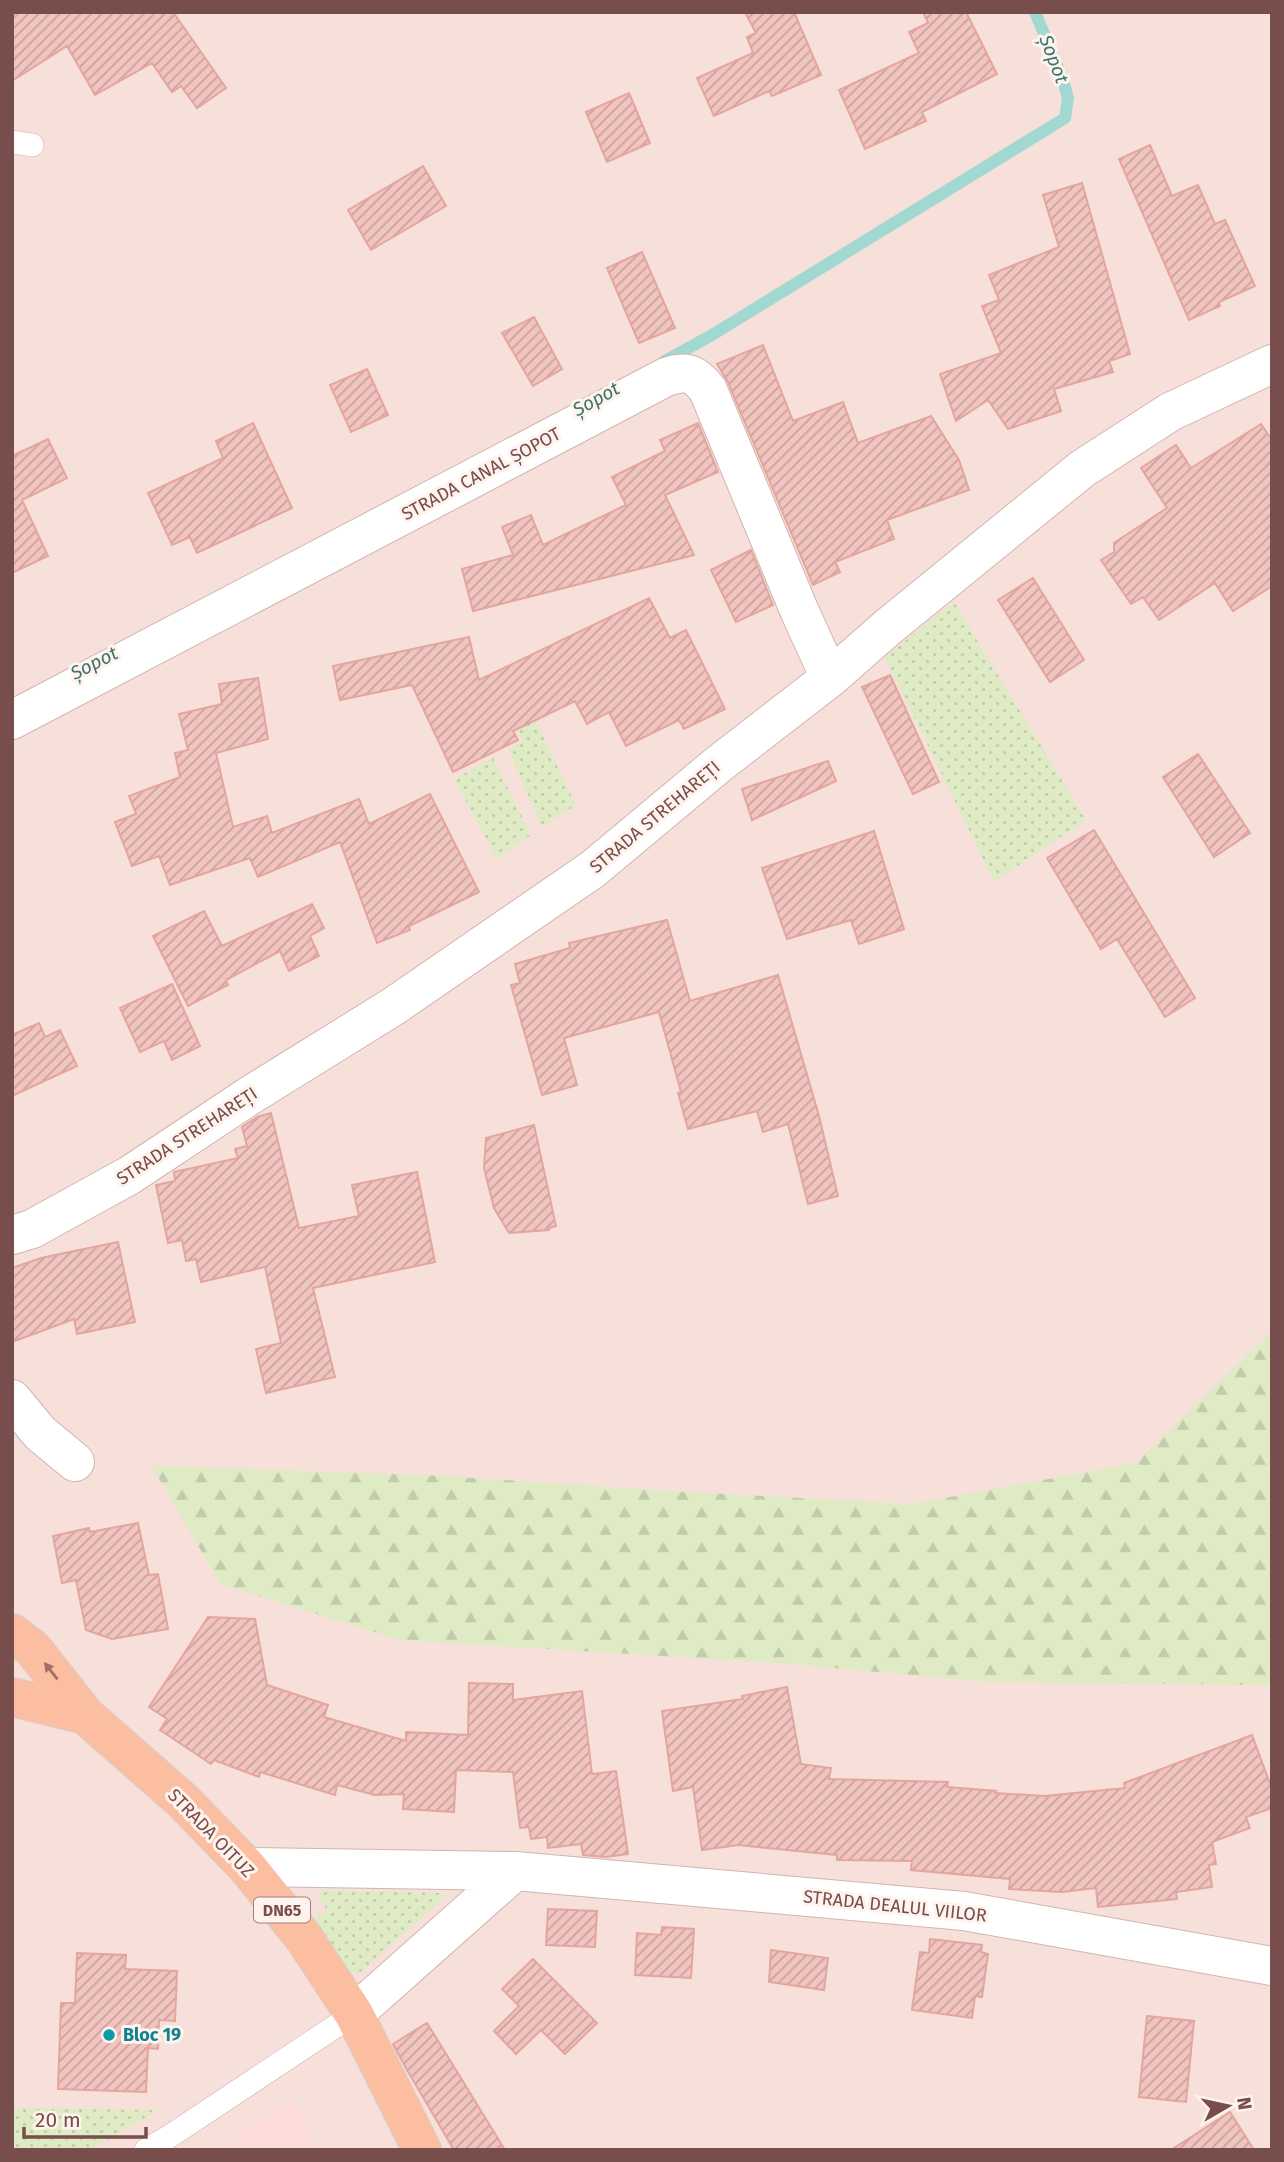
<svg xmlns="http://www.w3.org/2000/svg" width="1284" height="2162" viewBox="0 0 1284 2162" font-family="'Fira Sans',sans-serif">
<defs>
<pattern id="grass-dots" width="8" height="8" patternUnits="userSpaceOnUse" patternTransform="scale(1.75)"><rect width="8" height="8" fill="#dfebc5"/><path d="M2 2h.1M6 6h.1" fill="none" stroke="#c3cbab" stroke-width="1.8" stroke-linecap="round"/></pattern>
<pattern id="forest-firs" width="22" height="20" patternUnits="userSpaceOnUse" patternTransform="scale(1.75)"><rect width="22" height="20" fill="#dfebc5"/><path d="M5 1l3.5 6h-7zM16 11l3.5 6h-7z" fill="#c3cbab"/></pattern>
<pattern id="building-hatch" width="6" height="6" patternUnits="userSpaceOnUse" patternTransform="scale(1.75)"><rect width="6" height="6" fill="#f2c4bf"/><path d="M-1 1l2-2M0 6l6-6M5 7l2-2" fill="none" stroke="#c9a19d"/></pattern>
</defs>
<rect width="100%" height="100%" fill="#fceee7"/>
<path fill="#f6e0d9" d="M12,12h1260v2138h-1260z"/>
<path fill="#fddbdb" d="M293,2100l22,50h-96z"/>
<path fill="url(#grass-dots)" d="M954,602l132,218 -92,62 -109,-225z
M535,720l41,85 -34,22 -34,-78 15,-7 -6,-13z
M493,758l38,77 -34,24 -43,-80z
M322,1890l120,3 2,5 -86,76 -10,-2 -54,-73 6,-2 13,21 15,-6 -11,-18z
M12,2108l146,2 -67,40h-79z"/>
<path fill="url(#forest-firs)" d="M1272,1331v354l-285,-3 -210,-19 -377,-23 -180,-56 -68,-118 274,9 261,17 225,12 224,-41z"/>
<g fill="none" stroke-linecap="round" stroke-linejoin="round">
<path stroke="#a1d8d1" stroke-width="12" d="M663,362l49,-27 353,-217 3,-20 -5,-18 -28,-68"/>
</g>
<path fill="url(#building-hatch)" stroke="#e5a59f" stroke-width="2" d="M12,12h161l53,76 -29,20 -16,-22 -9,6 -20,-29 -57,32 -28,-49 -55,35z
M745,12h49l27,63 -49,21 -3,-5 -55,25 -17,-38 56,-25 -6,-16 9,-4z
M923,12h43l31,62 -75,38 4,9 -61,28 -26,-59 80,-37 -10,-21 19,-9z
M629,93l21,50 -43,19 -21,-50z
M1150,145l22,51 26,-11 17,39 10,-4 30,66 -36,16 1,4 -31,14 -70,-161z
M423,166l23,40 -75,44 -23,-40z
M1082,183l48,171 -21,7 4,11 -59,17 7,22 -53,18 -20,-29 -32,21 -16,-47 61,-21 -19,-47 17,-6 -10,-25 70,-28 -16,-52z
M642,252l33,76 -36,15 -32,-75z
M534,317l28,52 -29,17 -31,-53z
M763,345l30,76 50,-19 15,41 73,-27 28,44 10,30 -82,30 7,19 -59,23 5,10 -27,13 -85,-203 -11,-18z
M367,369l21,46 -37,17 -21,-47z
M253,423l39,85 -95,45 -7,-16 -18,8 -24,-52 75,-35 -7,-17z
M698,423l20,49 -53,23 29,60 -221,56 -11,-42 51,-14 -11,-28 29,-12 12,30 83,-40 -14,-28 53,-26 -5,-11z
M1261,424l11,16v146l-39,25 -18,-28 -56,37 -16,-23 -12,7 -30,-44 13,-8v-9l53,-35 -26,-40 35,-23 15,23z
M48,439l19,39 -45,22 26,56 -36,17v-117z
M751,550l22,55 -37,17 -25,-52z
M1033,578l51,82 -34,22 -52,-82z
M649,598l21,40 16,-8 39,79 -41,20 -5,-9 -53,26 -17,-34 -22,12 -12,-23 -62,30 5,9 -65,32 -41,-87 -72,15 -7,-34 136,-29 10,43z
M890,675l49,107 -26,12 -51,-107z
M258,678l10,61 -52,14 17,74 34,-11 5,17 87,-34 10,25 61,-30 49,98 -70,34 1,4 -33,13 -37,-101 -82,35 -8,-19 -80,27 -11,-29 -27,10 -17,-44 21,-8 -7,-18 51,-19 -5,-24 13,-3 -9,-36 43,-10 -3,-20z
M1198,754l52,79 -36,24 -51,-80z
M828,761l8,20 -84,39 -10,-31z
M1094,830l101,168 -30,19 -48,-78 -16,10 -54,-91z
M874,831l30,98 -45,15 -8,-24 -64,19 -25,-71z
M312,904l12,24 -14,8 9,20 -30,15 -9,-20 -54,29 2,5 -40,21 -35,-70 51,-25 18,35z
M667,920l23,81 88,-26 41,141 19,80 -30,8 -20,-80 -25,8 -6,-21 -69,18 -10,-36 3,-1 -22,-80 -95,26 13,47 -35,10 -31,-110 9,-2 -5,-19 55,-16 -1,-5z
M172,984l28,62 -28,14 -8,-19 -24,11 -20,-44z
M39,1023l6,14 15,-7 17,36 -65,30v-61z
M271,1113l28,115 60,-12 -7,-31 65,-13 18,90 -122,26 22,89 -69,16 -10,-44 25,-6 -16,-76 -64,15 -5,-23 -10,2 -4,-21 -14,3 -12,-58 19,-4 -1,-9 64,-14 -3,-9 12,-3 -5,-19 15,-10z
M534,1125l22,101 -7,2v2l-40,3 -15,-25 -10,-40 2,-30z
M118,1242l17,80 -58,12 -3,-15 -62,23v-74l29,-10z
M138,1523l11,52 9,-1 10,55 -56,10 -26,-9 -10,-50 -14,3 -9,-47 36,-8 1,4z
M208,1617l47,2 12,66 61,20 -4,12 82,24v-9l62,3 1,-52 44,1v16l69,-9 10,83 24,-3 12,83 -22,3 -23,-2 -2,-11 -33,4 -1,-11 -16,2 -2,-12 -9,1 -7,-56 -57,-2 -2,42 -51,-3 1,-15 -29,1 -38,-10 -2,10 -75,-23 -1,5 -45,-17 -3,4 -51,-34 7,-11 -18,-12z
M787,1687l14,77 30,4 -2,11 119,3 -1,5 49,4 -1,2 50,3 80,-8 -1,-5 128,-48 20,54v19l-26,9 4,11 -38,14 4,22 -7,1 3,22 -36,5 1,7 -79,8 -2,-19 -34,4 -53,-3 1,-10 -99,-9 1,-9 -75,-1v-5l-99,-10 -36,5 -9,-63 -20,4 -11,-80 81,-12 -1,-3z
M548,1909l49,2 -2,36 -49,-2z
M662,1927l32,2 -3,49 -56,-3 2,-42 24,2z
M930,1939l52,6 -1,7 7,2 -6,43 -7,-1 -3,22 -60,-8 8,-58 9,1z
M771,1950l57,8 -4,32 -55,-8z
M77,1953l49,2 -1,14 52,2 -2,50 -16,-1 -1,29 -10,-1 -2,44 -88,-3 3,-86h14z
M533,1959l64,64 -32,31 -24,-24 -25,24 -22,-23 25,-25 -17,-17z
M1147,2016l47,5 -8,81 -47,-5z
M427,2023l29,47 49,80h-51l-47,-80 -14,-26z
M1230,2112l24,38h-83z"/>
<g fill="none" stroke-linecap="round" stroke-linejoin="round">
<defs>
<path id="lane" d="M12,142l20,3
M146,2150l21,-12 187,-124"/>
<path id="street" d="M12,720l654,-343c21,-7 29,-4 42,13l91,220 31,68
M12,1235l20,-6 98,-54 119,-79 145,-90 199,-137 127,-106 110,-85 58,-51 194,-158 88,-57 102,-48
M12,1399l28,34 35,29
M247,1867l268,4 449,40 308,55
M354,2014l161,-143"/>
<path id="primary" d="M12,1633l21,16 52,66 98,86 64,66 57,71 50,76 68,136
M12,1697l73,18"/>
</defs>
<use href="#lane" stroke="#d1b5af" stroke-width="24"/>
<use href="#street" stroke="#d1b5af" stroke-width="40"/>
<use href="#primary" stroke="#d9cdcd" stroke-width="40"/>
<use href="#lane" stroke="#fff" stroke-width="23"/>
<use href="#street" stroke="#fff" stroke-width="38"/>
<use href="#primary" stroke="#fbbea0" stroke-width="38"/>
</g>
<defs><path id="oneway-solid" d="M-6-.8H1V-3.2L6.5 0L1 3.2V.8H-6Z" transform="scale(1.75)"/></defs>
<use fill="#9f7064" href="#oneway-solid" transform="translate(51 1671) rotate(-128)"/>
<circle fill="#0f9aa8" stroke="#fff3ee" stroke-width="2.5" cx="109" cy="2035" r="7"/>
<g text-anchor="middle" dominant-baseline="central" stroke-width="6" stroke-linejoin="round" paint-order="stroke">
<rect fill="#fff3ee" stroke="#a0807c" stroke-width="2" x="254" y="1897.5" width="56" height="25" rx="5"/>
<g font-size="16" font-weight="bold" fill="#774e4b">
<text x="282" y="1910">DN65</text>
</g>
<g font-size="18" fill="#774e4b" stroke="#fff3ee">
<text transform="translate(481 474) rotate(-28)">STRADA CANAL ȘOPOT</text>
<text transform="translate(655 817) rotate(-40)">STRADA STREHAREȚI</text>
<text transform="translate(187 1136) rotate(-33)">STRADA STREHAREȚI</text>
<text transform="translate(211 1833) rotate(46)">STRADA OITUZ</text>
<text transform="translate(895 1906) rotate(6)">STRADA DEALUL VIILOR</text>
</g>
<g font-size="18" font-weight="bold" fill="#0d838f" stroke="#fff3ee" text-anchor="start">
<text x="123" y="2035">Bloc 19</text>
</g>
<g font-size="19" font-style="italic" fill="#3c746d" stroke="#fff3ee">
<text transform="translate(1054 59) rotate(69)">Șopot</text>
<text transform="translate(596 399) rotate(-29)">Șopot</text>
<text transform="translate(94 663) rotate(-27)">Șopot</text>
</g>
</g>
<rect width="1284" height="2162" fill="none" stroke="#774e4b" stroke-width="28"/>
<g transform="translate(1228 2106) rotate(81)" stroke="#fff3ee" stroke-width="5" paint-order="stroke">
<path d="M0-5L12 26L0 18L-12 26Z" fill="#774e4b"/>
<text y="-10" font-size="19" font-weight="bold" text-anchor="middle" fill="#774e4b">N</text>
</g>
<path d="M24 2127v10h122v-10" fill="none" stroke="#774e4b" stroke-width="3.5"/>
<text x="35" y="2127" font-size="21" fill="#774e4b" stroke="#fff3ee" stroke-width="5" paint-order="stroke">20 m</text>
</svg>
